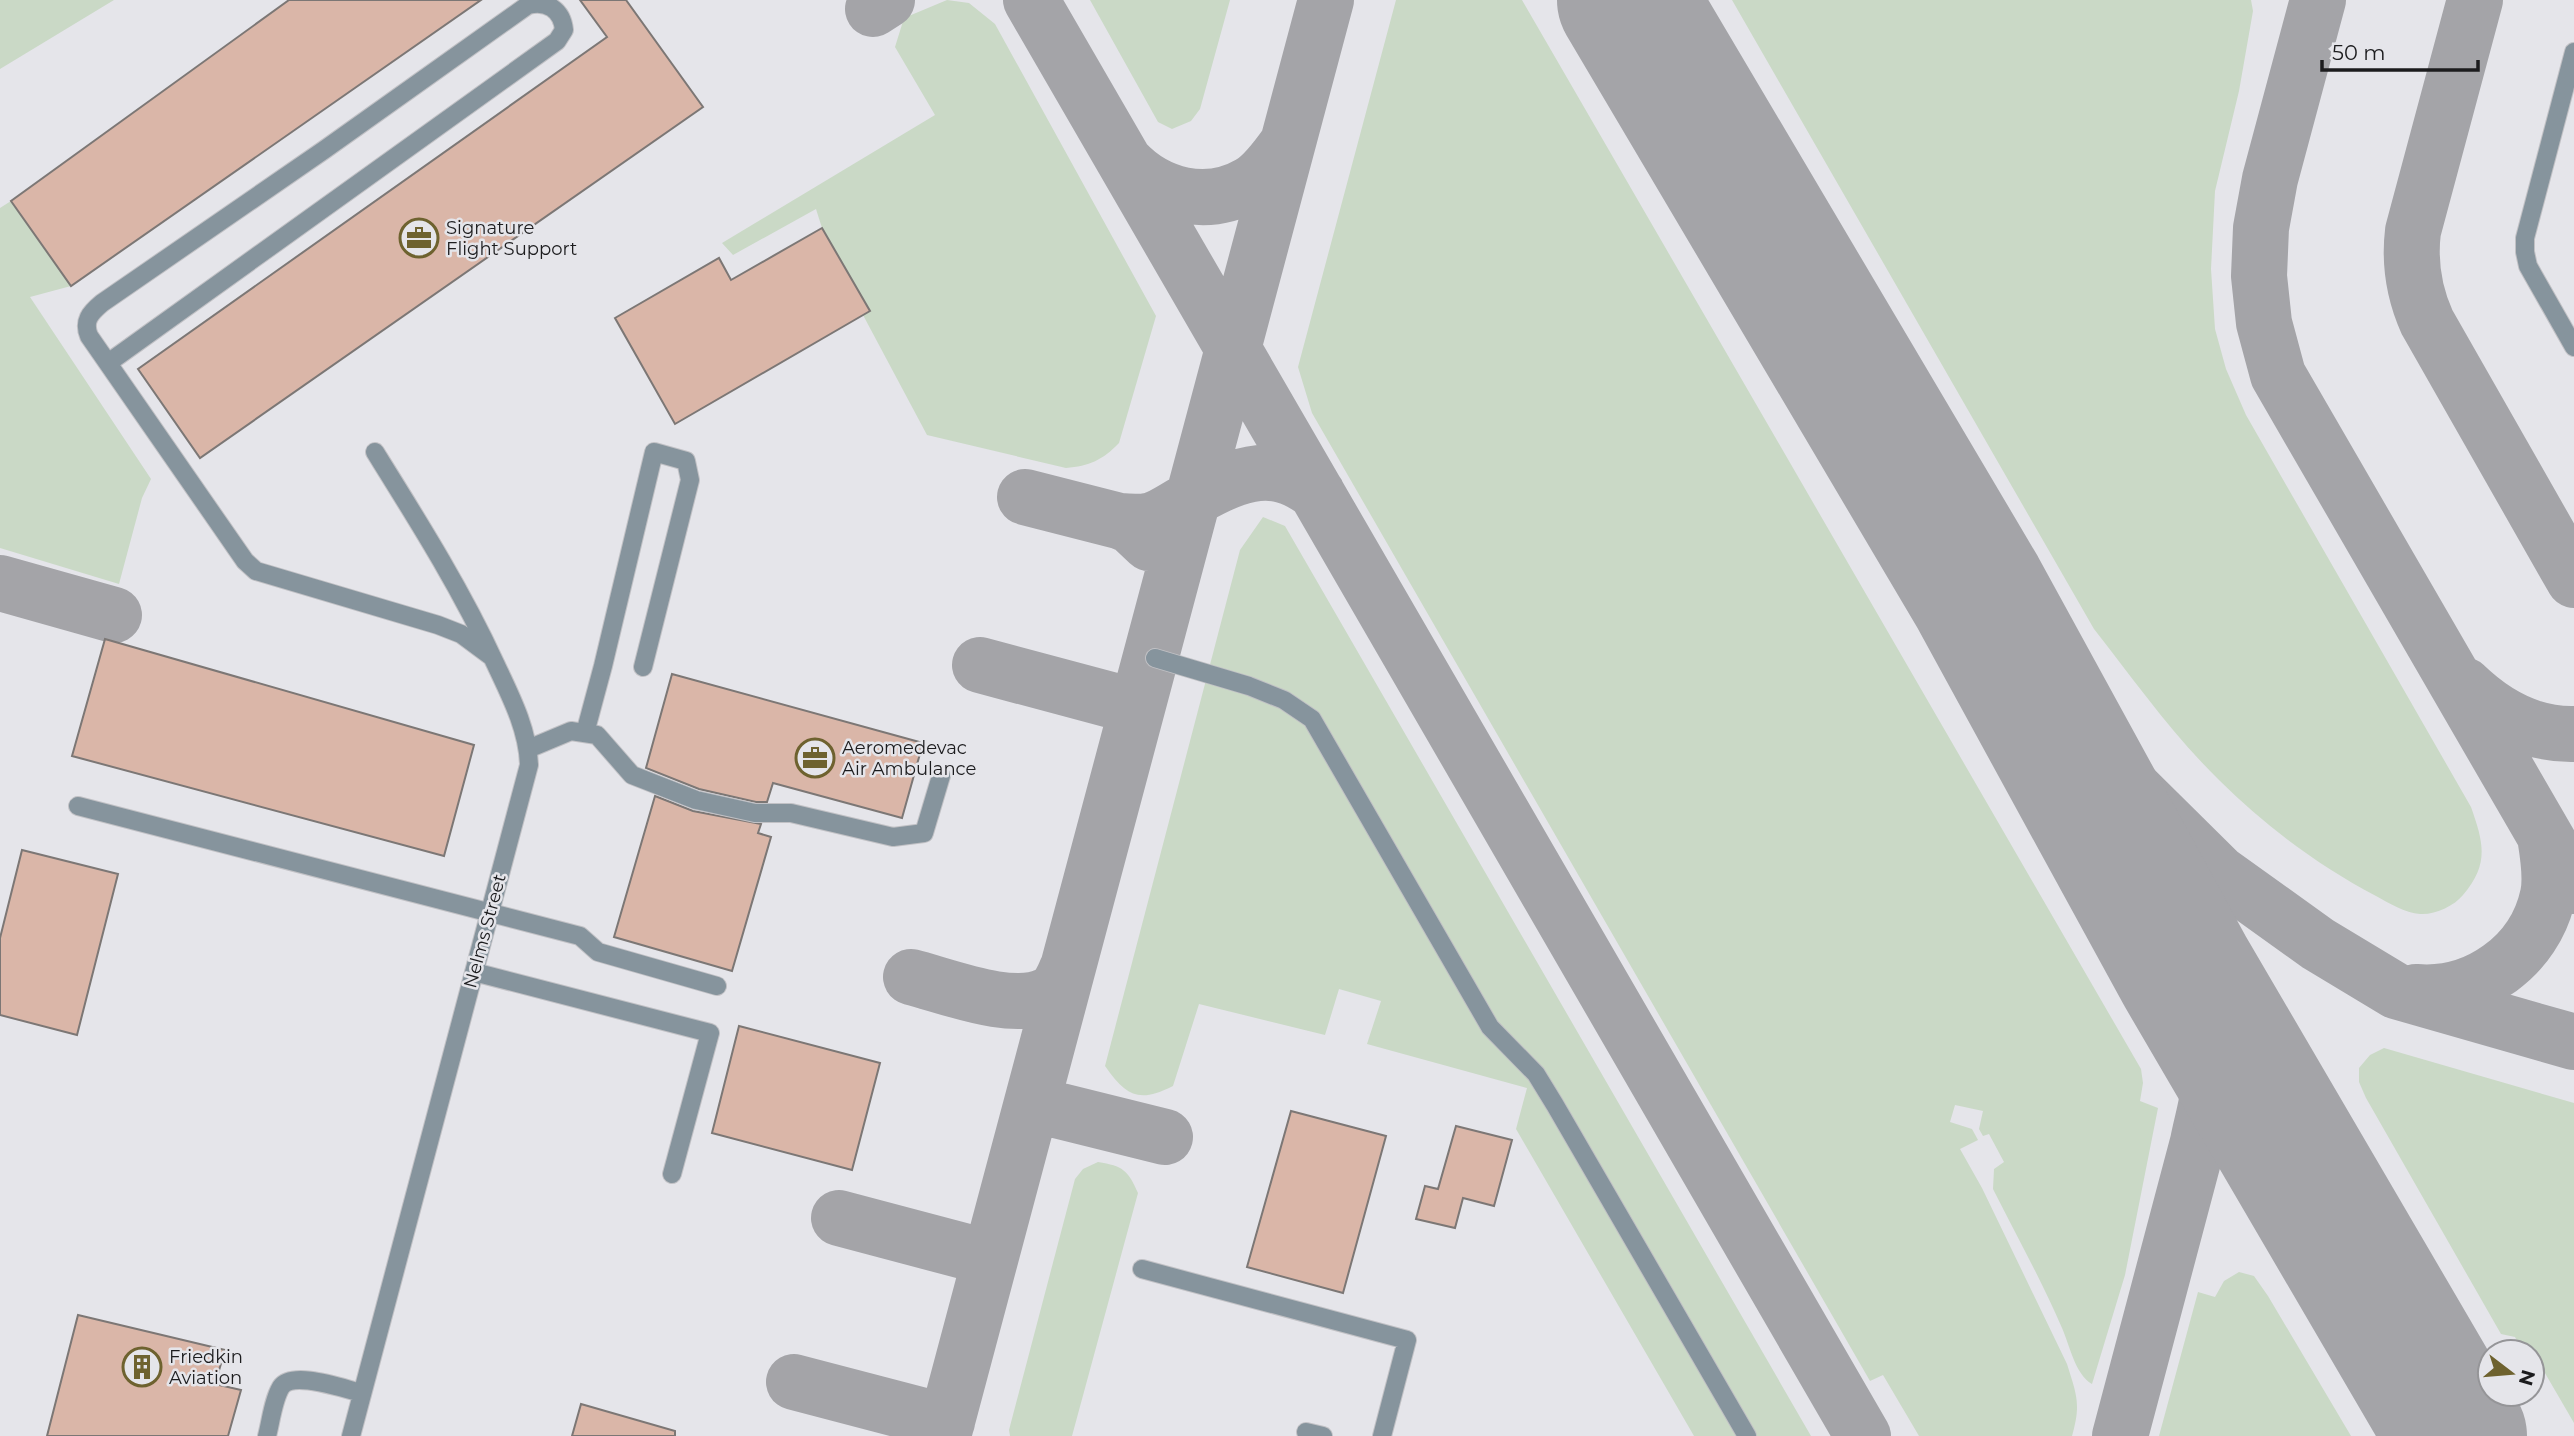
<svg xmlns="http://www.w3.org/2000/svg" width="2574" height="1436" viewBox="0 0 2574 1436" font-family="Montserrat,sans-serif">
<rect width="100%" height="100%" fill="#e5e5ea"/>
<path fill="#cad9c6" d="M0,0h114l-114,69z
M947,0l22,3 26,21 161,292 -37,127c-16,17 -30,23 -53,25l-139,-33 -64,-120 7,-4 -48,-83 -6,-19 -83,46 -11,-12 213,-128 -40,-68 9,-29z
M1090,0h140l-30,109 -9,12 -19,8 -14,-7z
M1396,0h126l619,1069 2,14 -3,18 18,7 -33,167 -33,109c-17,-10 -22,-38 -30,-56 -20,-47 -46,-93 -69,-139l1,-20 10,-7 -15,-28 -6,2 -4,-7 4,-18 -28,-6 -5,17 22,7 6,11 -18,9 22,39 85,176c10,32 14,40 5,72h-153l-36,-61 -13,6 -558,-968 -14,-46z
M1732,0h519l2,11 -14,80 -24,100 -4,78 4,60 11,40 20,46 225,392c13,37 18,57 -8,88 -9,11 -28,20 -43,19 -15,-1 -31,-11 -44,-18 -57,-30 -111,-70 -157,-116 -47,-46 -85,-100 -125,-151z
M11,201l60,85 -41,11 121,182 -9,19 -23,86 -119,-36v-340z
M1263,517l22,9 526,910h-117l-178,-307 11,-41 -160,-44 14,-43 -42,-12 -14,46 -126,-31 -26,82c-34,17 -46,11 -68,-20l135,-516z
M2384,1048l190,55v320l-36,-62 -6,1v-10h-9l-8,-15 -14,-3 -135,-236 -7,-16v-14l11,-13z
M1098,1162c25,4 30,8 40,31l-66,243h-62l-1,-6 66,-251 8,-10z
M2239,1272l15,4 14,20 83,140h-192l39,-144 17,5 9,-16z"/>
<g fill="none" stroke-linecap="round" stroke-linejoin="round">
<path stroke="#a4a4a8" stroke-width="56" d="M1031,0l832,1436
M2318,0l-48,179 -9,49 -2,48 5,47 14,52 296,511
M2475,0l-62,231c-4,33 1,62 14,91l147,258
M873,9l14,-9
M1125,162c32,34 82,47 125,22 15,-9 27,-26 37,-40
M1025,497l94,24 12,5 18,17
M1119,521c11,1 22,2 33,-1 10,-3 20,-10 29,-15 47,-26 88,-51 136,-12
M0,583l114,32
M1977,591l145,186 97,96 99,71 78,47 178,51
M980,665l157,42
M2464,685c30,29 67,50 110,49
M911,977c36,9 102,36 137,18 10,-5 15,-16 19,-26
M2416,992c61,5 119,-36 132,-97 4,-18 0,-40 -3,-59
M1032,1104l133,33
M839,1218l151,40
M794,1382l153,40
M943,1436l383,-1436
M2120,1436l78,-294c3,-16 8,-32 10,-48 4,-43 -8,-84 -23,-123"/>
<path stroke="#a4a4a8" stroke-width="140" d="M1627,0l350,591 208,380 272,465"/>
</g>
<path fill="#dab6a8" stroke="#7c7775" stroke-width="2" d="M289,0h192l-410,286 -60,-85z
M580,0h46l77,107 -503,351 -62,-89 469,-332z
M822,228l48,83 -195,113 -60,-106 104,-60 12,22z
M105,639l369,106 -30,111 -372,-100z
M672,674l251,69 -21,75 -129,-35 -6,19h-11l-57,-13 -53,-21z
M655,796l38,15 68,13 -3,9 13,4 -39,134 -118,-34z
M22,850l96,24 -41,161 -77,-20v-77z
M739,1026l141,37 -28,107 -140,-37z
M1291,1111l95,25 -43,157 -96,-26z
M1456,1126l56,14 -18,66 -31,-8 -8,30 -39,-9 9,-33 13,3z
M78,1315l147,35 -10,34 26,6 -13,46h-181z
M581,1404l94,27v5h-103z"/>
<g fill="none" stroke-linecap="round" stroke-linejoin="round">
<defs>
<path id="minor" d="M2574,52l-49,186v14l3,14 46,81
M108,363l449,-322 7,-11c-2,-20 -17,-30 -36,-25l-204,145 -222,153c-12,10 -19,18 -13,33l156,225 11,10 182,54 23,9 31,23
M1155,658l94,28 35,14 28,19 178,308 46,47 19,31 192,331
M585,733l18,-67 51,-214 32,9 4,19 -47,187
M528,749l43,-18 26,4 35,40 64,25 59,13h36l102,24 31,-4 17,-57
M78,806l502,130 18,16 119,34
M474,972l236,61 -38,141
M1142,1269l265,71 -25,96
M1306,1432l17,4
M267,1436c4,-15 6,-36 14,-49 12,-17 63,2 81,6
M351,1436l178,-671c-1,-36 -19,-70 -34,-102 -34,-74 -77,-142 -120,-211"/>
</defs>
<use href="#minor" stroke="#c1c1c5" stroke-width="20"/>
<use href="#minor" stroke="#86949d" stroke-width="18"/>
</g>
<defs>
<symbol id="office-ring" viewBox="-11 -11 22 22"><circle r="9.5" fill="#e5e5ea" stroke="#6e622f" stroke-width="1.5"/><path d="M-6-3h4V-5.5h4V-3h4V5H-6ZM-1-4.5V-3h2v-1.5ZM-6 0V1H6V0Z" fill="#6e622f"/></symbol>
<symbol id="building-ring" viewBox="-11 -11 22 22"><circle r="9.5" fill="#e5e5ea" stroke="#6e622f" stroke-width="1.5"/><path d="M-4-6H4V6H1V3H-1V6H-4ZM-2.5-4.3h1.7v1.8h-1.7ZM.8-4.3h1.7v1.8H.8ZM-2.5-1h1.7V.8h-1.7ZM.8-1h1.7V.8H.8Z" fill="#6e622f"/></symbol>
</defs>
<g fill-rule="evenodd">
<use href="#office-ring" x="397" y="216" width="44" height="44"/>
<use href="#office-ring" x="793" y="736" width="44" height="44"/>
<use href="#building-ring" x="120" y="1345" width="44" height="44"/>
</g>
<g text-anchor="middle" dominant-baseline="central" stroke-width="5" stroke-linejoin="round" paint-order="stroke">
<g font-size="18" fill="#1c1c1e" stroke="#e5e5ea" text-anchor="start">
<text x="446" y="228">Signature<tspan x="446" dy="21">Flight Support</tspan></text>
<text x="842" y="748">Aeromedevac<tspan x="842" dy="21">Air Ambulance</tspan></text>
<text x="169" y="1357">Friedkin<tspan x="169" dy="21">Aviation</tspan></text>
</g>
<g font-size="18" fill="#1c1c1e" stroke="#e5e5ea">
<text transform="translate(485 931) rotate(-75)">Nelms Street</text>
</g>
</g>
<g transform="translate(2511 1373) rotate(106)"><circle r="33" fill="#e5e5ea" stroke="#959598" stroke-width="2"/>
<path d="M0-5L12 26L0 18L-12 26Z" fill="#6e622f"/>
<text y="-10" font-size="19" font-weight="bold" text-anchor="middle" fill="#1c1c1e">N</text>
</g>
<path d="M2322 60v10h156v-10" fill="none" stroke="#1c1c1e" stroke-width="3.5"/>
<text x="2332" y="60" font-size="21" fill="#1c1c1e" stroke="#e5e5ea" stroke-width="5" paint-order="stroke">50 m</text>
</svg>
